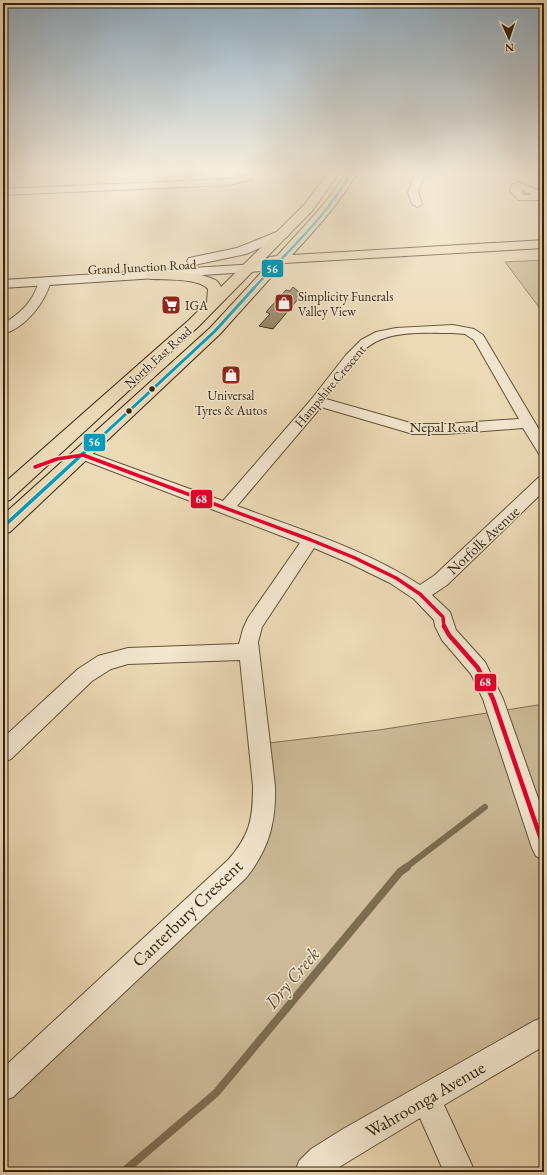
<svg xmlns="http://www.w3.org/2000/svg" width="547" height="1175" viewBox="0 0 547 1175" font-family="'EB Garamond',serif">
<rect width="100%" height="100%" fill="#ecdab6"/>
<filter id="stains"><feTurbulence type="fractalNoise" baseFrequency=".005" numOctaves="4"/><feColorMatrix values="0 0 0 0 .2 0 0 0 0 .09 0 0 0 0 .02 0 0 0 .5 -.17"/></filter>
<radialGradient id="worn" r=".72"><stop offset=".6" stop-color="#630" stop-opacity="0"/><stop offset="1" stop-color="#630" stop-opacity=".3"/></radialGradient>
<path fill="#cdbb99" stroke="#806f53" d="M544,260v54l-39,-52z
M544,704v327l-234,141h-307v-85l249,-240 8,-103 119,-14z"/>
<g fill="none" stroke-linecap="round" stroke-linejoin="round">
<path stroke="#7c6c50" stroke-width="6" d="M405,868l80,-61"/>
<path stroke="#7c6c50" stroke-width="8" d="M123,1172l93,-79 184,-221 7,-5"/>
</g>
<path fill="#938265" stroke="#33230d" d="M293,287l6,5 4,1 -30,36 -14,-3 11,-12 -4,-2 20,-22 4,1z"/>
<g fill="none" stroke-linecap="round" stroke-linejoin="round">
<defs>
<path id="minor" d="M245,173h8l-2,7 -23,5 -225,10v-6l225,-10 16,-3z
M416,173h9l-7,19 4,12 -5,3 -5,-3 -4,-12z
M518,182l22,9 4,7 -4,2h-21l-9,-9 2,-6zM520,189l12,6h-8z
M45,278l4,1 2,2c-6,21 -25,47 -48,53v-10c18,-11 30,-22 36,-43l2,-2z
M453,325l21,4 9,6 61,103v18l-5,-2 -16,-26 -77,6h-33l-92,-27 -84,99c62,23 128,43 183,79l15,-10 103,-97 6,-1v14l-97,94 -15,10 18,17 6,18 29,32 18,37 41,116v45l-8,-4 -4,-8 -49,-149 -12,-25 -29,-34 -7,-14 -1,-6 -20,-21 -24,-16 -41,-20 -35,-15 -52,79 -4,15 17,144c1,37 -6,63 -29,92l-233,219 -10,4v-33l225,-208c22,-25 25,-41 25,-74l-13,-126 -112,4 -17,5 -19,12 -81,78 -8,3v-24l75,-69 20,-13 30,-8 111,-4 4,-15 5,-11 52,-75 -222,-85 -3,-3 3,-3 5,-2 5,2 135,49 87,-100 36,-46 15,-15 15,-8 20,-4zM453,333l12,1 9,6 45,79 -73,5h-32l-88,-25c15,-22 32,-53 59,-61 20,-7 48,-5 68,-5z
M544,1017v29l-100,59 31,67h-31l-24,-54 -89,54h-36l4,-11 12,-12 32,-20 191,-108z"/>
<path id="secondary" d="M284,229l4,1 2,3 -2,3 -42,18 -52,11 -5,-1 -2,-3 2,-3 48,-10z
M273,263l5,1 2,3 -2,3 -275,18v-8z"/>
<path id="trunk" d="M328,173h11l-27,38 -113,115 -189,174 -7,2v-18l186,-164 18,-18 1,-13c-9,-11 -42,-9 -56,-10l-5,-1 -2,-3 2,-3c15,-4 51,0 66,7 4,1 6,4 8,8l83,-82z
M346,173h11c-18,31 -41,56 -65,82l252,-15v8l-260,15 -64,71 -210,198 -7,2v-19l207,-187 60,-65 -3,-3 2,-3 8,-1c24,-27 50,-52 69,-83z"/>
</defs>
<use href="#minor" stroke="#615137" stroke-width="2"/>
<use href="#secondary" stroke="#33230d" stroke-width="2"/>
<use href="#trunk" stroke="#33230d" stroke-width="2"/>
<use href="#minor" fill="#f3e7d0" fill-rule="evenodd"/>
<use href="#secondary" fill="#f3e7d0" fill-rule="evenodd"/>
<use href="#trunk" fill="#ecdab6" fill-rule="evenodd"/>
<defs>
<path id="bus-1-far2" d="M253,289c34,-37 73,-72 98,-116"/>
<path id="bus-1-far1" d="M100,438l115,-107 39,-43"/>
<path id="bus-1" d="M3,527l98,-90"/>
<path id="bus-2-far1" d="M35,467l22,-8 26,-4 228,85 44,18 41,20 24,16 23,23 1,10"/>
<path id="bus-2" d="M444,626l5,9 29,33 15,31 51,149"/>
</defs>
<use href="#bus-1-far2" stroke="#f3e7d0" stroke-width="4"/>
<use href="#bus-1-far1" stroke="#f3e7d0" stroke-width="5"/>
<use href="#bus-1" stroke="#f3e7d0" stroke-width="6"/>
<use href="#bus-2-far1" stroke="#f3e7d0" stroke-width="6"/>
<use href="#bus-2" stroke="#f3e7d0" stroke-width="8"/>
<use href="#bus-1-far2" stroke="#059cbb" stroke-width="2.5"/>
<use href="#bus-1-far1" stroke="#059cbb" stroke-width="3"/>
<use href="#bus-1" stroke="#059cbb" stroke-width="3.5"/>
<use href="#bus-2-far1" stroke="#e4002b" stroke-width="3.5"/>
<use href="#bus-2" stroke="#e4002b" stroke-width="4.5"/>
</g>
<linearGradient id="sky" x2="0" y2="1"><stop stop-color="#90aabd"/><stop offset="0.51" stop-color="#f6eede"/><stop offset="1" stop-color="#f6eede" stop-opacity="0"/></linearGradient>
<rect width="547" height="337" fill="url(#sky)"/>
<defs>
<symbol id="shop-square" viewBox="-11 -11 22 22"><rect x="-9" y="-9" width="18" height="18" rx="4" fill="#8f2418" stroke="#f3e7d0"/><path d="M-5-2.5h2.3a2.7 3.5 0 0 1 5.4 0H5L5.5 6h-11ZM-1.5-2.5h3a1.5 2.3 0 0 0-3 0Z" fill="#fff"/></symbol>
<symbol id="supermarket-square" viewBox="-11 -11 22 22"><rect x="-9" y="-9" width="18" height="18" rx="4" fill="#8f2418" stroke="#f3e7d0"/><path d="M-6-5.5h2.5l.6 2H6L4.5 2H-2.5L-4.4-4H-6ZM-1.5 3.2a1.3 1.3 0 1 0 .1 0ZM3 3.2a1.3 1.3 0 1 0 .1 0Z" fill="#fff"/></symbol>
</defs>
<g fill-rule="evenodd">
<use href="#shop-square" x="273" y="292" width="22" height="22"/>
<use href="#supermarket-square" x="160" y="294" width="22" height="22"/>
<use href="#shop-square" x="220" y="364" width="22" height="22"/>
</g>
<g fill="#33230d" stroke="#f3e7d0" stroke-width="1.5">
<circle cx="152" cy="389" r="3.5"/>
<circle cx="129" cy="411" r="3.5"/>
</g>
<g text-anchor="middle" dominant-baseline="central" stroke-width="3" stroke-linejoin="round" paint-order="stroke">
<g font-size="13" fill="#33230d" stroke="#f3e7d0">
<text transform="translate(142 267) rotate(-3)">Grand Junction Road</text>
<text transform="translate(158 357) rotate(-42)">North East Road</text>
<text transform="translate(330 386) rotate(-50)">Hampshire Crescent</text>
</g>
<g font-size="13" fill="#33230d" stroke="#f3e7d0" text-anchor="start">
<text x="298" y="296">Simplicity Funerals<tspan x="298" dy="15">Valley View</tspan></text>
<text x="185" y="305">IGA</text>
<text x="231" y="395" text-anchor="middle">Universal<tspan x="231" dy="15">Tyres &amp; Autos</tspan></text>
</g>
<g font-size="15" fill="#33230d" stroke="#f3e7d0">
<text x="444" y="426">Nepal Road</text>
<text transform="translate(483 540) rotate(-43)">Norfolk Avenue</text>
</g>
<g font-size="18" fill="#33230d" stroke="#f3e7d0">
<text transform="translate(187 913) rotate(-44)">Canterbury Crescent</text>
<text transform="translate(425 1099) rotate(-30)">Wahroonga Avenue</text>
</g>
<g font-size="19" font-style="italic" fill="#5e4d34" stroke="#f3e7d0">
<text transform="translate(292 978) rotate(-50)">Dry Creek</text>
</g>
</g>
<g stroke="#f3e7d0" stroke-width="1.5">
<rect x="261" y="259" width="23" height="19" rx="4" fill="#059cbb"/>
<rect x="83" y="433" width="23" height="19" rx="4" fill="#059cbb"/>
<rect x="190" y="489" width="23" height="20" rx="4" fill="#e4002b"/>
<rect x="474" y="673" width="23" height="19" rx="4" fill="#e4002b"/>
</g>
<g font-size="11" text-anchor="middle" font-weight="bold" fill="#fff">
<text x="272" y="273">56</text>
<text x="94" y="446">56</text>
<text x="201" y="503">68</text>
<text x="485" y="686">68</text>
</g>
<rect width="547" height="1175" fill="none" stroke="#ecdab6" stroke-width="16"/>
<rect x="4" y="4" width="539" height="1167" fill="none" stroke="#33230d" stroke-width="2"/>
<rect x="8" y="8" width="531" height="1159" fill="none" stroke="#33230d"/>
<g transform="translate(509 38) rotate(177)" stroke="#f3e7d0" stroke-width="3" paint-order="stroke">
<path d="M0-3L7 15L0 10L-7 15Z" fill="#33230d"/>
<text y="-6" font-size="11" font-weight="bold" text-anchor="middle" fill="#33230d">N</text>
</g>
<rect width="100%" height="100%" filter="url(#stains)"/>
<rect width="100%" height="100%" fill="url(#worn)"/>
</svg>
